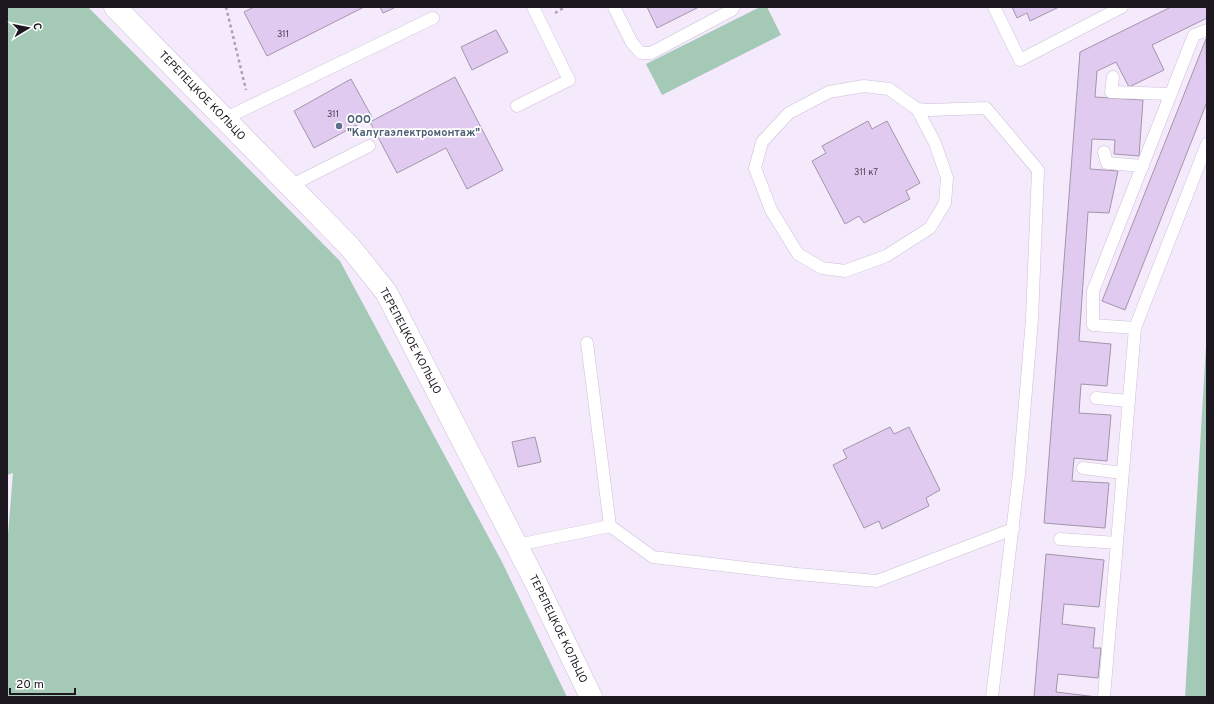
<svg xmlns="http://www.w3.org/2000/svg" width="1214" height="704" viewBox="0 0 1214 704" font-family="Overpass,sans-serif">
<rect width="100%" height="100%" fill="#f5eafc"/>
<path fill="#a4c9b6" d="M7,7h81l252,254 162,301 65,135h-560v-150l6,-74 -6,2z
M760,7h7l14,28 -119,60 -16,-31z
M1207,340v357h-22l21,-351z"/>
<path fill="#e1caef" stroke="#a295aa" d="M254,7h110l-97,49 -23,-44z
M380,7h16l-13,6z
M647,7h52l-42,21z
M1012,7h47l-29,14 -3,-8 -10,5z
M1171,7h36v11l-55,27 12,25 -35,17 -13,-25 -19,9 -2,26 48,3 -4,56 -25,-2 1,-14 -23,-1 -2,30 28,2 -9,42 -21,-1 -9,129 32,3 -4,42 -26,-2 -2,29 32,2 -4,46 -33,-3 -2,23 37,2 -4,45 -61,-5 36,-471z
M496,30l12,22 -36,18 -11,-23z
M1206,39l1,63 -82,208 -23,-9z
M455,77l48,93 -36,19 -21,-41 -49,25 -27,-51z
M351,79l21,38 -58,31 -20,-37z
M868,121l4,8 15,-8 33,62 -14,8 4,8 -46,24 -5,-7 -14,8 -33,-63 14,-8 -4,-7z
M890,427l4,7 15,-7 31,63 -14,8 3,8 -47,23 -3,-8 -15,7 -31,-63 14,-7 -4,-8z
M535,437l6,25 -23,5 -6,-25z
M1046,554l58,6 -5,47 -35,-3 -2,20 33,4 -2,20h8l-3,30 -40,-4 -2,18 41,5h-63z"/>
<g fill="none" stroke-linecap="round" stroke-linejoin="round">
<defs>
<path id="lane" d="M614,7l18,36 9,10h10l81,-43 2,-3
M994,7l26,53 102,-53
M1113,77l-2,15 60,2
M517,106l52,-26 -36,-73
M917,109l18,34 12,35 -2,25 -15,25 -44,28 -41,15 -23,-3 -24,-14 -27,-44 -16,-42 7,-26 27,-29 40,-21 35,-6 25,3 28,20 12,1 57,-2 52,62 -6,149 -13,155 -27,223
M224,119l209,-101
M1104,152l3,11 36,3
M290,186l79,-40
M1135,328l-42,-3v-34l101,-256 13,-5
M1096,398l33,3
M1083,468l39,5
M610,526l43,31 144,17 80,7 136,-52
M1060,539l57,4
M517,545l93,-19 -23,-183
M1104,697l31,-369 72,-184"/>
<path id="secondary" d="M115,7l235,240 36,45 150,291 55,114"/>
</defs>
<use href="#lane" stroke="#ccbfd5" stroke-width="13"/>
<use href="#secondary" stroke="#ccbfd5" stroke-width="23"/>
<path stroke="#aba2b0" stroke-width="2.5" stroke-dasharray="3 3" stroke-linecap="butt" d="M226,7l20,83
M555,13l10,-6"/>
<use href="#lane" stroke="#fff" stroke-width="12"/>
<use href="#secondary" stroke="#fff" stroke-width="22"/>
</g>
<circle fill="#5c6f8a" stroke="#fff" stroke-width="1.5" cx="339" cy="126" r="4"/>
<g text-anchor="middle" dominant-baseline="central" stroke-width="3.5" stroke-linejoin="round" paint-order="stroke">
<g font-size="9" fill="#4e4454">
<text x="283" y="34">311</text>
<text x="333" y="114">311</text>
<text x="866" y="172">311 к7</text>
</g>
<g font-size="11" fill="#1d1820" stroke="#fff">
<text transform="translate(202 96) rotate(46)">ТЕРЕПЕЦКОЕ КОЛЬЦО</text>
<text transform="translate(410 341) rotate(62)">ТЕРЕПЕЦКОЕ КОЛЬЦО</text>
<text transform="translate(558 629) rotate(64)">ТЕРЕПЕЦКОЕ КОЛЬЦО</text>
</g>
<g font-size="11" font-weight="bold" fill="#4e5e75" stroke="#fff" text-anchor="start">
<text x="347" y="120">ООО<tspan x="347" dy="13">"Калугаэлектромонтаж"</tspan></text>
</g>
</g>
<rect width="1214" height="704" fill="none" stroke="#1d1820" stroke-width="16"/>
<g transform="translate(28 28) rotate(80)" stroke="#ffffff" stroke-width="3" paint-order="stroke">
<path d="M0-3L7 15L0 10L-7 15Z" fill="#1d1820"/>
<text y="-6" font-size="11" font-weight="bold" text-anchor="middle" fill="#1d1820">С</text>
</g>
<path d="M10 688v6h65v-6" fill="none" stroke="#1d1820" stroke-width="2"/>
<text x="16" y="688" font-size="12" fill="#1d1820" stroke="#ffffff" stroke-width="3" paint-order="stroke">20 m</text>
</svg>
